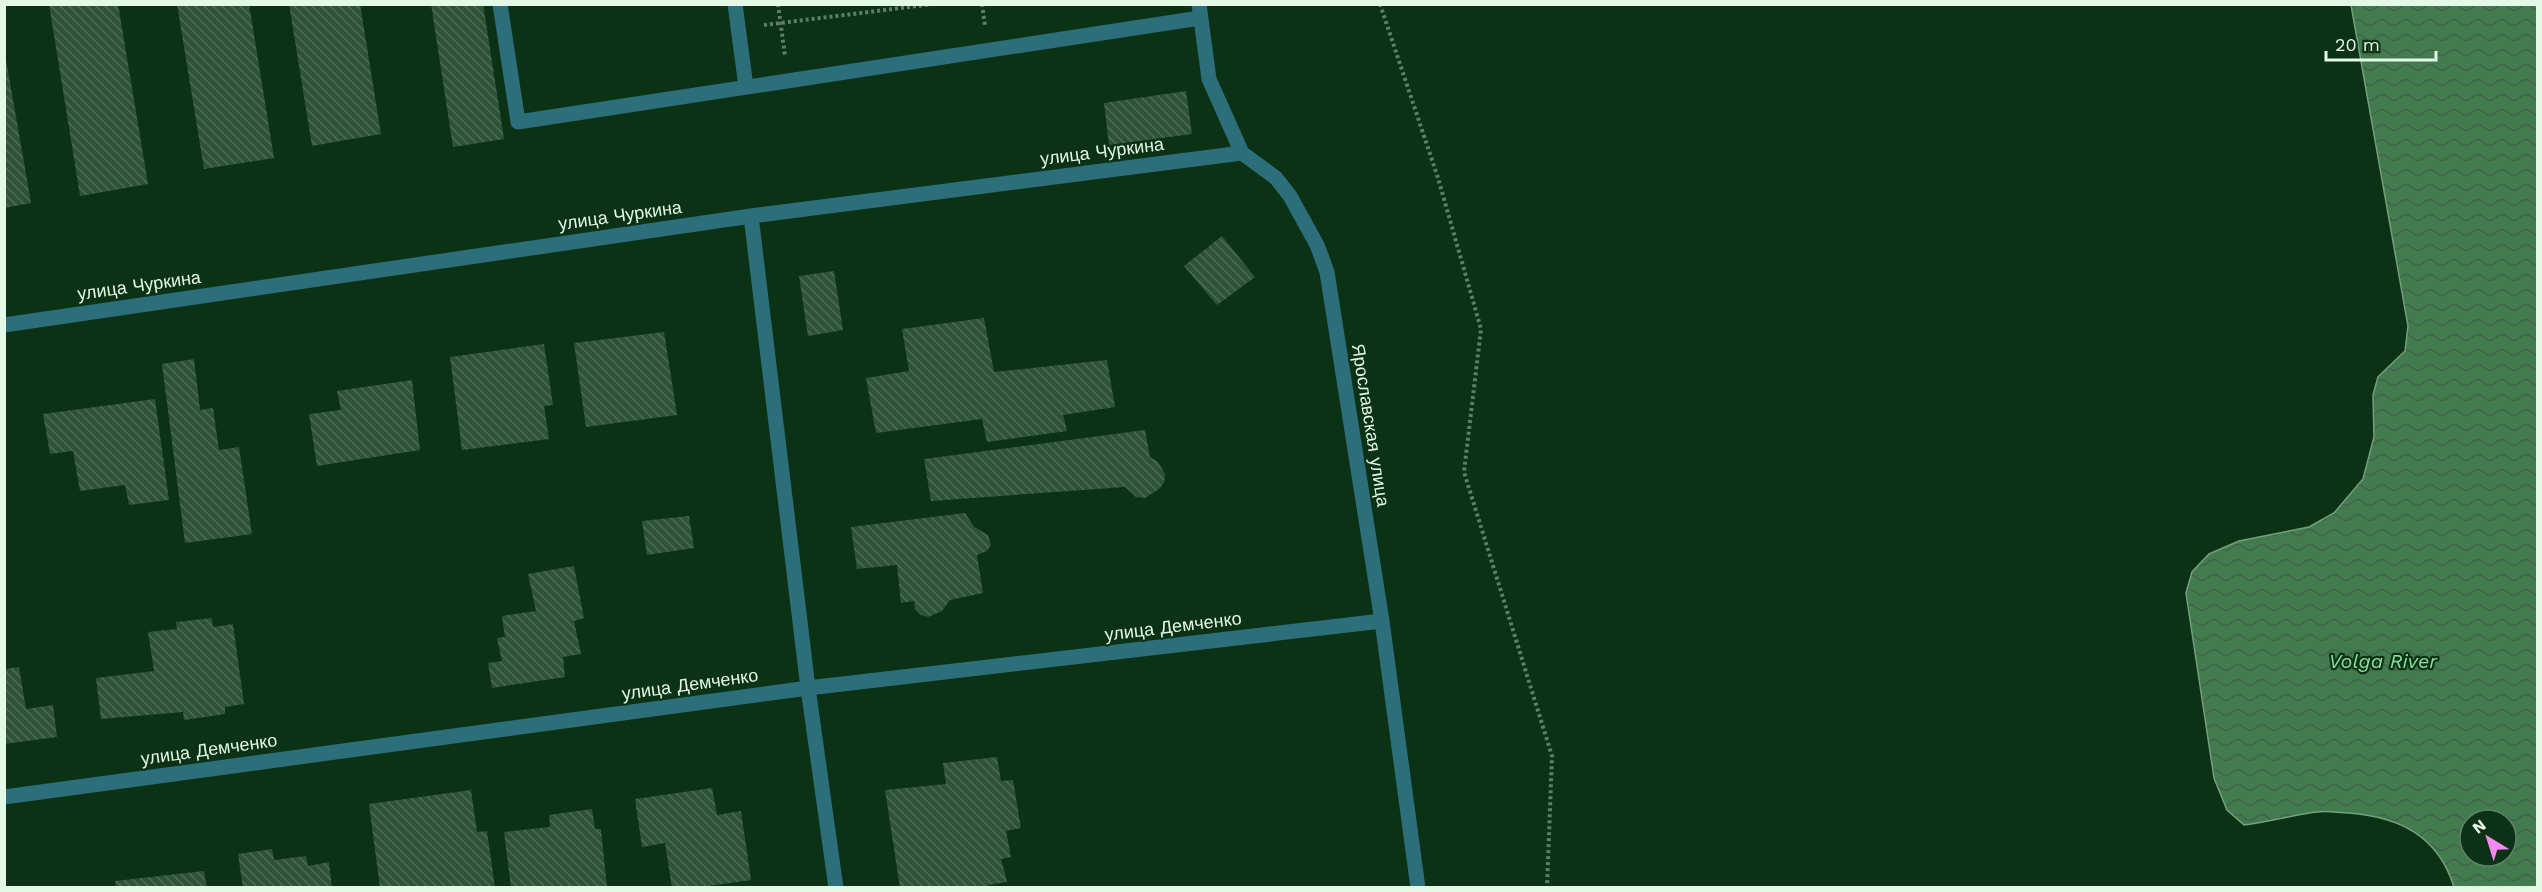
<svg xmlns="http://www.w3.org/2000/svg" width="2542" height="892" viewBox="0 0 2542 892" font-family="'Work Sans',sans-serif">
<defs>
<pattern id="water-waves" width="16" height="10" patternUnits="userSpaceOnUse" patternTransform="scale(1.5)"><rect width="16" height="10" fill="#427b4e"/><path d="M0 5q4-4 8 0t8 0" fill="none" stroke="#43624a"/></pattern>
<pattern id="building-back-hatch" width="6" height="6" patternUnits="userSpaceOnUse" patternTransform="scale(1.5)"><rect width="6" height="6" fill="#2f5336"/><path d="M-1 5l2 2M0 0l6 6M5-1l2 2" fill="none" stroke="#4d6c53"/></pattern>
</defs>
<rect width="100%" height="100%" fill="#0c3216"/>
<path fill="url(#water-waves)" stroke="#72a07c" stroke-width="1.5" fill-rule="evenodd" d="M2351,5h186v882h-83c-16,-51 -54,-70 -105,-74 -10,0 -22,-3 -32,-1 -25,3 -47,10 -73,13l-17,-15 -13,-32 -28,-185 6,-21 17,-18 30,-13 70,-14 25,-14 29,-34 11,-42 -1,-42 5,-18 27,-26 3,-25zM2470,820h36v36h-36z"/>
<path fill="url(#building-back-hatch)" d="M49,4h69l30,180 -68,12z
M177,4h72l25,154 -70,11z
M289,4h71l21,130 -69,12z
M431,4h52l21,135 -51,8z
M4,48l27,155 -27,5z
M1186,91l6,43 -83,11 -5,-42z
M1222,236l33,41 -38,28 -33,-39z
M834,271l9,59 -35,6 -9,-60z
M984,318l10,54 113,-12 8,47 -52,8 4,16 -80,11 -5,-23 -106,14 -10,-55 43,-7 -7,-42z
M664,332l13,83 -91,12 -12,-84z
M544,344l9,61 -9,1 5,33 -87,11 -12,-93z
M194,359l6,51 13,-2 6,42 20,-3 13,87 -67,9 -23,-179z
M412,380l8,70 -103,16 -8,-52 32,-4 -4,-19z
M155,399l14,101 -40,5 -4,-20 -45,6 -7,-40 -23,3 -7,-40z
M1145,430l5,27 8,5 7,12 -1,9 -5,6 -14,9 -9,-1 -11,-10 -194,14 -7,-42z
M965,513l9,14 14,8 3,10 -4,6 -10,4 6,38 -33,7 -8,11 -14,6 -7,-2 -6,-6 -1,-8 -13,2 -4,-38 -40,4 -6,-42z
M689,516l5,32 -47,7 -5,-34z
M574,566l10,52 -10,3 7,33 -18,3 2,20 -73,11 -4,-25 14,-2 -5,-23 8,-1 -3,-21 34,-5 -8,-37z
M212,618l1,9 20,-3 11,80 -19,3v7l-41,6 -1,-8 -82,7 -5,-41 58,-7 -6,-39 29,-3 -1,-7z
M19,667l7,42 27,-4 4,32 -53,7v-75z
M997,757l4,24 12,-1 8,48 -15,3 5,26 -10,2 6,23 -19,3v3h-88l-15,-98 61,-6 -3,-21z
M712,788l5,27 24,-4 10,69 -56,8h-23l-7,-45 -23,4 -7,-48z
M471,790l6,42 10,-1 8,57h-115l-11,-84z
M592,809l3,20h6l6,58 -96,1 -7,-56 46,-5 -1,-12z
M272,849l2,11 32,-4 2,10 21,-4 3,26h-89l-5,-34z
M204,871l3,17h-91l-1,-7z"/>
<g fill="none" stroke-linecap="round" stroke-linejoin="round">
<path stroke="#5f7e66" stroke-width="4" stroke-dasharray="3 3" stroke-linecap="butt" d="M778,4l7,52
M982,4l3,22
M1380,4l58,174 43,151 -17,143 88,284 -5,132
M764,25l169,-21"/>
<path stroke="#2c6f7a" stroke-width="15" d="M500,4l18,118 682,-104
M735,4l11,83
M1199,4l10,75 33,74 34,25 14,18 27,49 10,27 55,349 36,267
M751,216l57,472 28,200
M4,325l747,-109 491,-63
M4,797l804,-109 574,-67"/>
</g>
<g text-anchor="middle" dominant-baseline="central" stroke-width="4.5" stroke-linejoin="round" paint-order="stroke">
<g font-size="18" fill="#e3f8e6" stroke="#0c3216">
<text transform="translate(1102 151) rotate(-7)">улица Чуркина</text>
<text transform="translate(620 215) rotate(-8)">улица Чуркина</text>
<text transform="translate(139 285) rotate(-8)">улица Чуркина</text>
<text transform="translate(1371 425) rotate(81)">Ярославская улица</text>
<text transform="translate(1173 626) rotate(-7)">улица Демченко</text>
<text transform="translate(690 684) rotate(-8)">улица Демченко</text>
<text transform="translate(209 749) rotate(-8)">улица Демченко</text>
</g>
<g font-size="20" font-style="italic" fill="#8ddf9d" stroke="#0c3216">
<text x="2383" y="661">Volga River</text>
</g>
</g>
<rect width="2542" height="892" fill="none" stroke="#e3f8e6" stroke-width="12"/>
<g transform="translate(2488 838) rotate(322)"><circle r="28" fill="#0c3216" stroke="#628169" stroke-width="1.5"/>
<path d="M0-4.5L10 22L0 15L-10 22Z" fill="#f589ef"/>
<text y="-9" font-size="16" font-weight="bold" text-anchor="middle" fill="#e3f8e6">N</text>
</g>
<path d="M2326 51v9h110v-9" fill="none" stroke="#e3f8e6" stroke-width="3"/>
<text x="2335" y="51" font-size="18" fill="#e3f8e6" stroke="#0c3216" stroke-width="4.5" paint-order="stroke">20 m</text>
</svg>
